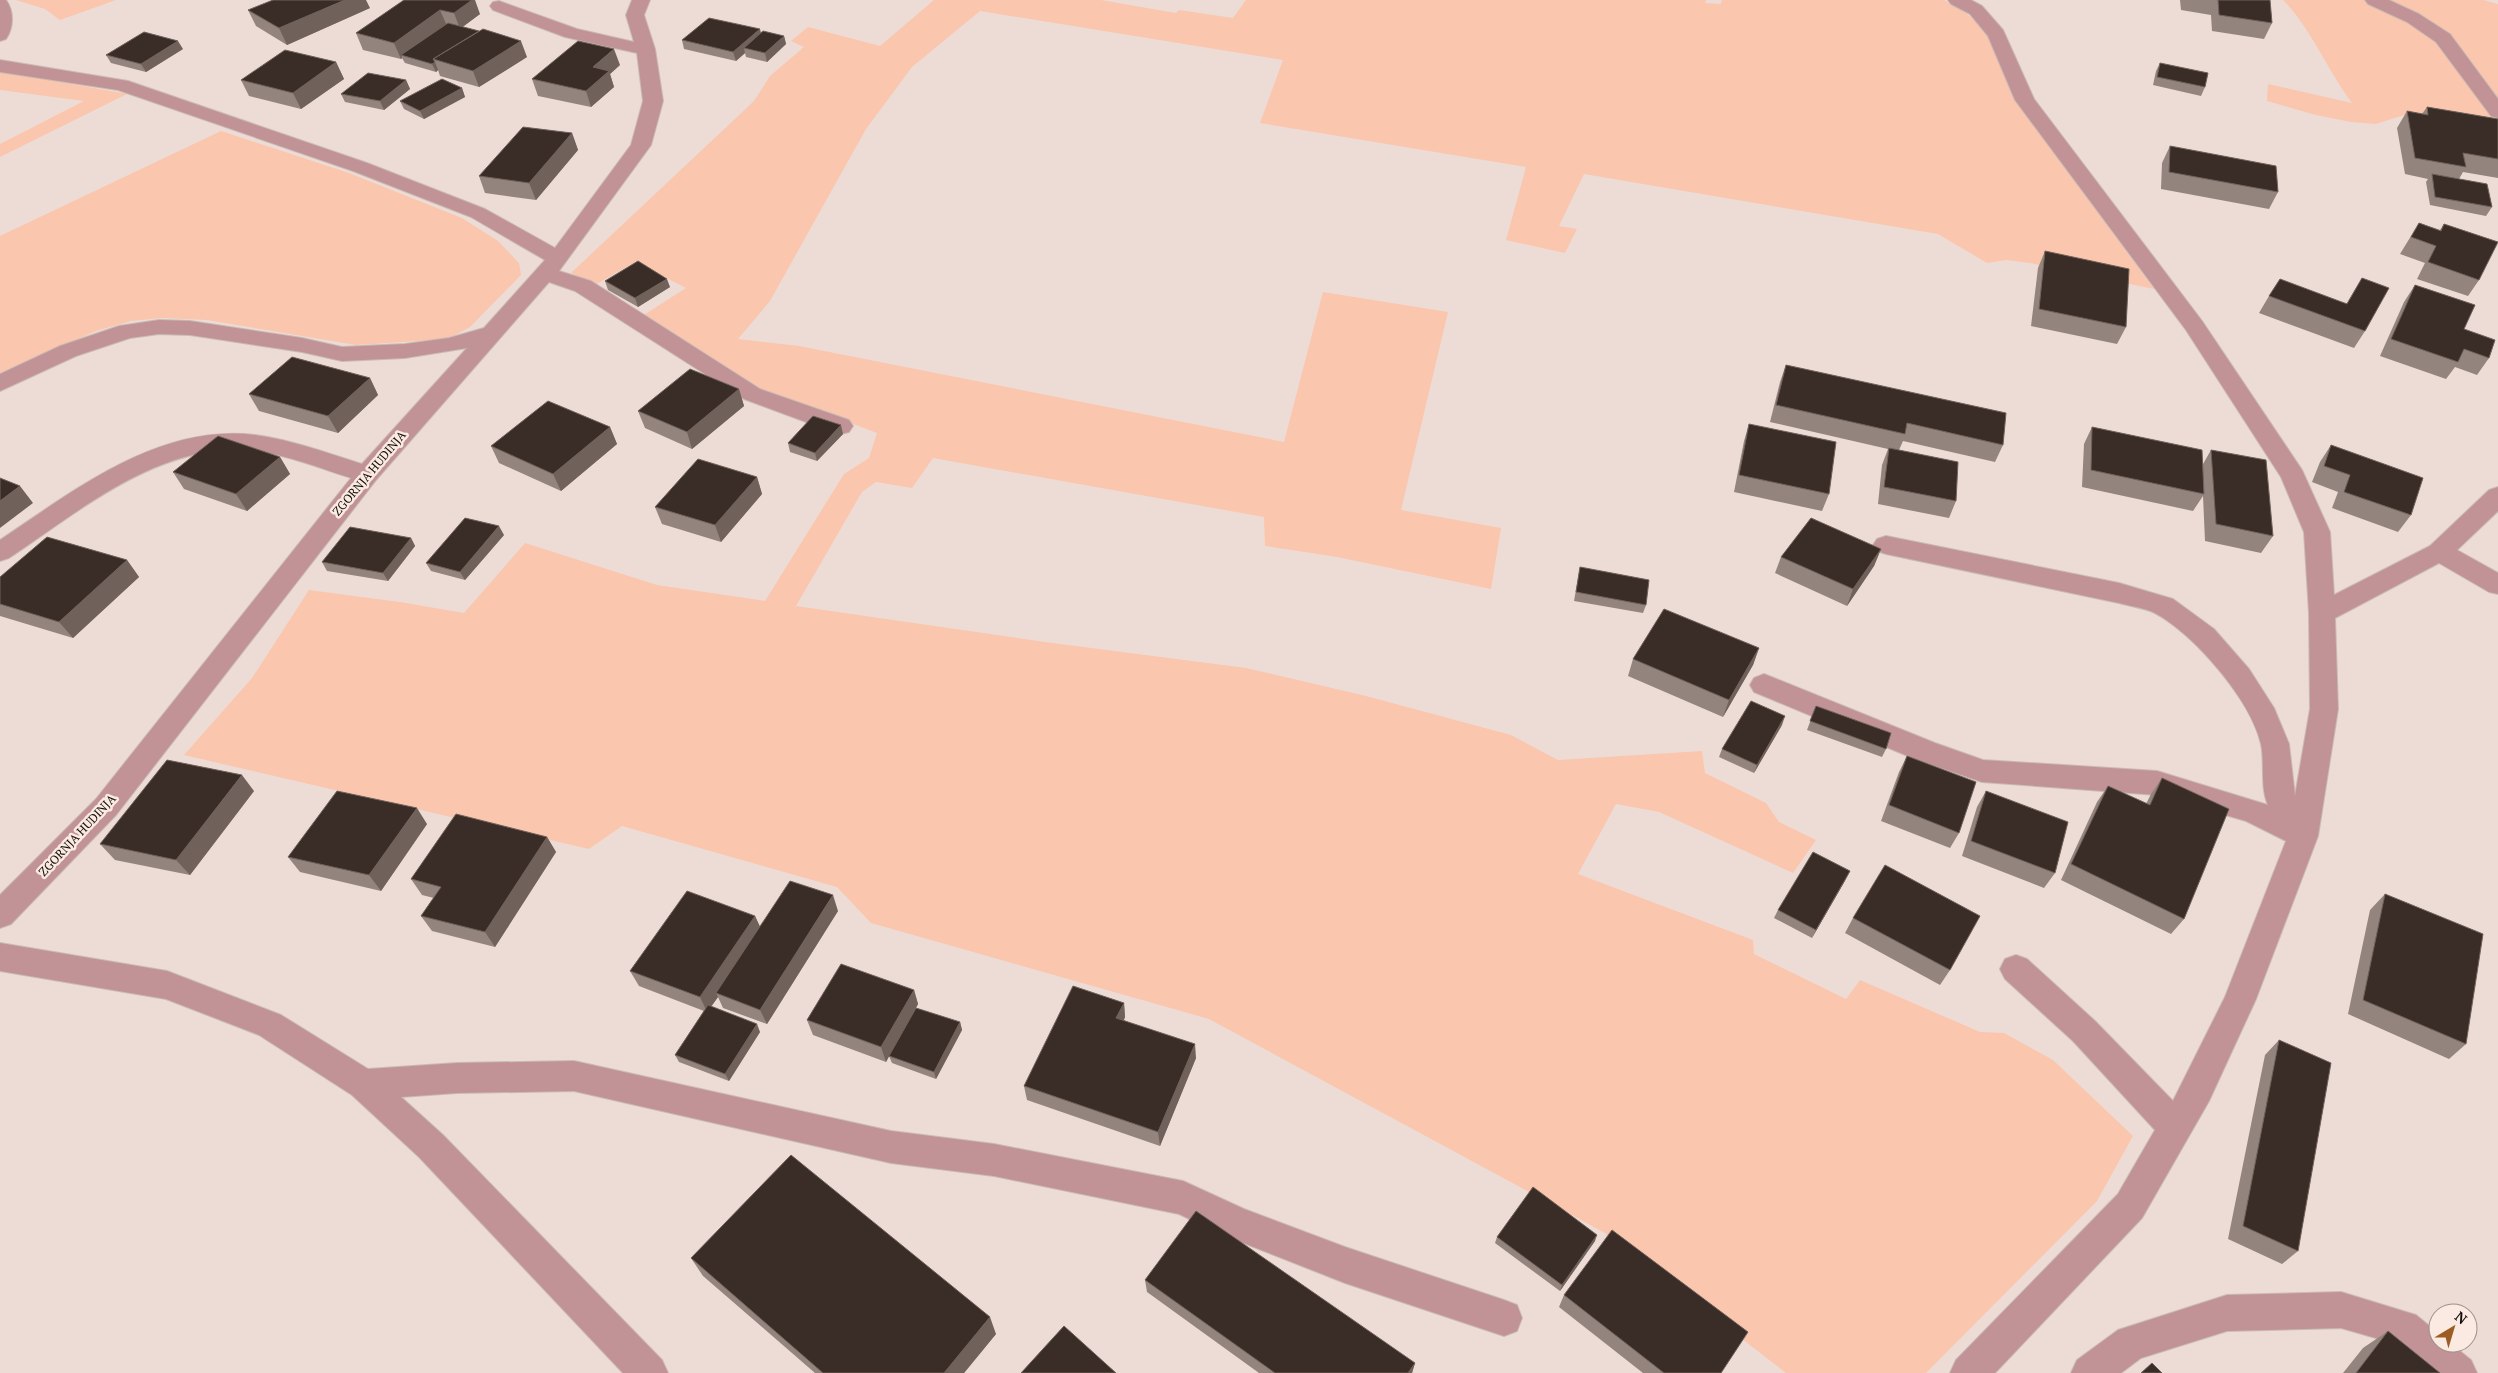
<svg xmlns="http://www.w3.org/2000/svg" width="2498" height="1373" viewBox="0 0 2498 1373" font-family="'PT Serif',serif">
<rect width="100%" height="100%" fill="#eddcd5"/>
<path fill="#fac6ae" d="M16,0h100l-56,20 -15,-11z
M934,0h167l75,13 3,-3 54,8 13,-18h460l-1,3 16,1 1,-4h222l22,13 20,18 28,68 140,190 -124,-26 -24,-3 -19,3 -49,-29 -354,-60 -25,52 18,3 -12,24 -59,-13 20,-73 -266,-44 23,-63 -303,-49 -68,56 -46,62 -96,172 -32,38 61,7 485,96 39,-150 125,20 -47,198 100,18 -10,61 -154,-32 -72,-11 -1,-29 -331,-59 -21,30 -36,-6 -14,10 -66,114 249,36 201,26 120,28 145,39 47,25 144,-9 3,22 61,30 13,19 37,18 -23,33 -134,-61 -43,-8 -38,70 175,66 1,14 92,45 14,-19 120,52 24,1 49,27 80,76 -36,65 -171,172h-140l-181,-140 -396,-214 -338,-96 -34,-36 -215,-61 -33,23 -405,-94 68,-77 57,-88 91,12 64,11 61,-70 132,42 108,16 79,-127 25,-16 8,-25 -119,-45 -119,-70 47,-30 -51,-26 -40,23 -24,-12 183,-172 16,-25 34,-29 -13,-6 17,-14 72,19z
M2283,0h200l15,4v131l-94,-20 -28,9 -25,-2 -35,-7 -49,-14 1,-17 84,19c-24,-32 -42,-76 -69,-103z
M0,71l127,23 -127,63v-13l84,-43 -84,-11z
M221,131l128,42 113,45 36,23 21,22 2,12 -51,52 -22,12 -92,6 -149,-25 -45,-2 -31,3 -35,10 -96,42v-137z"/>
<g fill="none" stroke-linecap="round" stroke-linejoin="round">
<defs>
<path id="minor" d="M0,0h6c8,11 8,27 0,39l-6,2z
M632,0h18l-6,15 11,34 8,52 -12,44 -92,126 32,10 169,108 89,31 4,6 -4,6 -8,2 -8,-2 -89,-33 -169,-108 -26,-9 -173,198 -260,335 -105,109 -11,4v-33l96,-96 255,-321c-32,-10 -63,-23 -96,-27 -93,-11 -174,59 -246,107l-9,3v-21c75,-50 160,-117 255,-105 37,5 72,18 107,29l105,-116 -62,10 -63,3 -40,-9 -112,-17 -31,-1 -29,4 -54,18 -76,35v-17l60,-28 59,-20 40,-6 31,1 112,17 40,9 63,-3 44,-6 35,-10 61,-68 -74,-43 -118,-46 -235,-81 -118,-18v-12l128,21 239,82 118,46 70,39 76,-103 12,-44 -6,-48 -72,-16 -72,-27 -3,-4 3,-4 6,-1 78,28 57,13 -8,-27z
M1948,0h23l11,6 21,24 31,69 168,222 100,149 28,62 4,63 96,-49 59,-56 9,-3v24l-41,39 41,23v21l-9,-2 -50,-29 -104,55 3,91 -20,127 -62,163 -47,102 -67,117 -147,155h-45l6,-13 162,-166 37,-64 -82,-89 -68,-62 -5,-10 5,-10 11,-4 11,4 68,62 78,80 52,-104 61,-156 -40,-20 -89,-26 -175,-13 -67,-23 -161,-67 -4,-7 4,-7 10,-4 10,4 161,65 48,17 174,11 111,34c-8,-17 -3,-42 -7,-61 -10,-44 -66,-109 -106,-131 -10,-5 -25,-7 -36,-10l-233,-49 -9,-3 -4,-6 4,-6 9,-3 233,47 54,16 41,30 35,40 25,39 15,36 6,52 15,-87 -1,-96 -5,-81 -23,-55 -95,-147 -171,-230 -27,-64 -18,-22 -19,-10z
M2365,0h24l30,14 31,20 48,65v19l-7,-2 -55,-74 -29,-20 -39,-18z
M0,943l167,28 114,44 87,54 89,-6 117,-2 317,70 103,13 189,37 61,28 101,38 159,53 13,5 5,13 -5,13 -13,5 -159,-53 -122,-48 -44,-21 -185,-38 -103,-13 -317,-72 -117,2 -56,4 42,38 219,225 6,13h-45l-204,-216 -67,-62 -93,-60 -93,-36 -166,-28z
M2341,1292l75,23 22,18v10h12l21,17 6,13h-48l-36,-30 -52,-15 -114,3 -86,27 -20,15h-50l6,-13 41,-30 109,-35z"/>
</defs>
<use href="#minor" stroke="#cabbb4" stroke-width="2"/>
<use href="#minor" fill="#c19396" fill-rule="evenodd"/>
</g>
<path fill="#94847e" d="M404,0l76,14 -18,13 65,30 -48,30 -39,-11 -2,-6 -2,2 -31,-9 -3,-5 -1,1 -38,-9 -7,-17z
M2180,0h90l2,23 -8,16 -52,-8 -1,-16 -30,-5z
M370,8l-83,37 -31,-19 -8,-16z
M761,33l23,3 2,8 -19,18 -21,-5 -1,-4 -9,8 -52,-12 -2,-9z
M183,49l-37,23 -35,-9 -5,-8z
M336,62l8,17 -43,30 -52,-13 -8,-16z
M2160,63l45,24 -4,9 -48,-11 3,-14z
M620,65l-10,9 4,13 -23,20 -53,-11 -6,-17z
M406,80l4,9 -26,21 -39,-8 -4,-8z
M462,88l3,9 -41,22 -20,-10 -4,-8z
M2427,107l71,12v59l-35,-6 -4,7 33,28 -6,9 -56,-11 -4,-23 2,-3 -23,-5 -8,-46 10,-17 15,3z
M572,133l6,17 -42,50 -51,-7 -6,-17z
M2170,146l108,46 -9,17 -108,-20 1,-26z
M2419,223l21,7 4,-6 35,56 -11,16 -51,-17 8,-16 -25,-9z
M2045,251l81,76 -9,17 -86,-18 7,-58z
M2362,278l3,53 -11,17 -95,-35 10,-17 78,7z
M605,281l65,6 -32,20 -30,-17z
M2415,285l49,44 25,29 -12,17 -22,-8 -9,12 -66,-23 24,-54z
M1786,365l217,80 -8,17 -92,-21 -4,9 57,51 -7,17 -71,-14 4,-39 6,-16 -118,-27 10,-40z
M370,378l8,17 -40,38 -79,-22 -10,-17z
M739,389l5,17 -52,43 -47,-21 -7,-17z
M1749,424l80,70 -7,17 -88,-19 10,-51z
M610,427l7,17 -56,47 -62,-28 -8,-17z
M2092,427l111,37 8,-14 62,86 -12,17 -56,-12 -2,-45 -10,15 -111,-24 2,-43z
M843,434l-26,27 -27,-9 -2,-9z
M2331,445l80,70 -13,17 -66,-24 6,-16 -26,-10 8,-20z
M280,457l10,17 -43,37 -63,-22 -11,-17z
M757,477l5,17 -41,48 -59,-18 -7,-17z
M504,535l-39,45 -34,-9 -5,-8z
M411,538l4,8 -27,35 -61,-10 -5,-9z
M1881,549l-7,17 -27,40 -72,-33 6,-16z
M127,560l12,17 -66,61 -73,-22v-39z
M1580,567l66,38 -3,8 -69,-12z
M1759,648l-6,17 -30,52 -95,-41 5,-17z
M1816,706l70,43 -4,8 -75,-27z
M1782,725l-28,48 -35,-16 3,-8z
M1907,756l52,77 -9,15 -69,-27 18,-49z
M2162,778l22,141 -13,15 -110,-54 36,-78 11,-16 38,18 5,-10z
M254,791l-64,84 -75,-15 -15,-16z
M1986,791l69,82 -11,15 -82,-32 15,-49z
M427,824l-46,67 -81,-19 -12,-15z
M547,837l9,15 -61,95 -63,-16 -11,-15 13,-18 -12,-3 -11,-16z
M1846,879l-34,59 -38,-20 4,-8z
M2385,894l81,150 -17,15 -101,-45 22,-104z
M838,911l-71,113 -44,-16 -5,-11 -7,10 49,25 -31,49 -50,-19 -4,-7 29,-44 -65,-25 -9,-15 125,-55 5,11z
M1853,918l97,52 -10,15 -95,-52z
M914,990l4,14 -2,4 44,14 2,8 -26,49 -44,-16 -3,-7 -3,6 -73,-27 -6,-15z
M1124,1003l1,14 -1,3 72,38 -36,88 -133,-46 -3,-14z
M2279,1040l19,211 -16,13 -54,-25 37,-184z
M1497,1237l98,4 -35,50 -65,-48z
M691,1258l305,76 -32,39h-149l-112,-97z
M1145,1280l270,83 -3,10h-153l-112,-81z
M1564,1295l157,78h-78l-84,-66z
M2388,1331l52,42h-97l20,-25z"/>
<path fill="#70625b" d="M345,0h21l4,8 -83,37 -8,-17z
M460,0h15l5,14 -20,15 -6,-16z
M440,10l7,16 -46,29 1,3 -1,1 -7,-16z
M760,29l2,8 -18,11 1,5 -9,8 -3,-9z
M784,36l2,8 -19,18 -2,-9z
M178,41l5,8 -37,23 -5,-8z
M521,41l6,16 -48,30 -6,-16z
M614,49l6,16 -10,9 4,13 -23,20 -5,-16 7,-24z
M336,62l8,17 -43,30 -8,-16z
M435,62l3,8 -2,2 -4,-8z
M406,80l4,9 -26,21 -4,-9z
M462,88l3,9 -41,22 -4,-8z
M572,133l6,17 -42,50 -7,-17z
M667,279l3,8 -32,20 -3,-9z
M370,378l8,17 -40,38 -10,-17z
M739,389l5,17 -52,43 -5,-17z
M841,425l2,9 -26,27 -2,-8z
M610,427l7,17 -56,47 -8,-17z
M280,457l10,17 -43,37 -11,-17z
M757,477l5,17 -41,48 -6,-17z
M20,486l13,17 -33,25v-27z
M499,526l5,9 -39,45 -5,-8z
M411,538l4,8 -27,35 -5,-8z
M1881,549l-7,17 -27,40 6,-17z
M127,560l12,17 -66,61 -14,-16z
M1759,648l-6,17 -30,52 6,-17z
M1785,716l-3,9 -28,48 3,-8z
M242,775l12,16 -64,84 -14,-15z
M417,808l10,16 -46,67 -12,-16z
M547,837l9,15 -61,95 -10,-15z
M1850,871l-4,8 -34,59 4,-8z
M833,895l5,16 -71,113 -7,-14z
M755,916l7,15 -46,62 2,4 -11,15 -7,-15z
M914,990l4,14 -32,58 -5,-15z
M1124,1003l1,14 -7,15 -2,-14z
M960,1022l2,8 -26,49 -2,-7z
M757,1024l3,8 -31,49 -4,-7z
M1195,1044l1,14 -36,88 -2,-14z
M1597,1235l-2,6 -35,50 2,-6z
M990,1317l6,17 -32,39h-20z
M1415,1363l-3,10h-4z"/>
<path fill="#3a2d27" stroke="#70625b" d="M273,0h72l-66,28 -31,-18z
M404,0h68l-18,13 -14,-3 -46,33 -38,-10z
M2218,0h52l2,23 -53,-8z
M709,18l51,11 -27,23 -51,-12z
M448,23l31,8 -46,28 2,3 -3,2 -31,-9z
M483,29l38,12 -48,30 -40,-12z
M763,31l21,5 -19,17 -21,-5z
M144,32l34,9 -37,23 -35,-9z
M578,41l36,8 -21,18 16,4 -23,20 -54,-12z
M285,50l51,12 -43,31 -52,-13z
M2160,63l48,10 -3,14 -48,-10z
M368,73l38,7 -26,21 -39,-7z
M442,79l20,9 -42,23 -20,-10z
M2427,107l71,12v40l-35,-6 3,14 -51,-9 -8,-47 21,4z
M523,127l49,6 -43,50 -50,-7z
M2170,146l106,20 2,26 -109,-20z
M2432,174l55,10 5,23 -57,-10z
M2419,223l22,8 3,-7 54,18 -19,38 -51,-18 8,-16 -25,-9z
M2045,251l84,18 -3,58 -87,-18z
M638,261l29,18 -32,19 -30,-17z
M2362,278l27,10 -24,43 -96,-35 11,-17 67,25z
M2415,285l60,20 -11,24 31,11 -6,18 -25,-9 -6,13 -67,-23z
M292,357l78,21 -42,38 -79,-22z
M1786,365l220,48 -3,32 -96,-22 -2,11 -129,-29z
M690,369l49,20 -52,43 -49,-21z
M548,401l62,26 -57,47 -62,-28z
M813,416l28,9 -26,28 -27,-10z
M1749,424l87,18 -7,52 -90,-19z
M2092,427l110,23 2,44 -113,-24z
M218,436l62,21 -44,37 -63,-22z
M2331,445l92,33 -12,37 -67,-23 6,-17 -26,-9z
M1889,448l69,14 -2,39 -72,-14z
M2211,450l55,10 7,76 -57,-12z
M698,459l59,18 -42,48 -60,-18z
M0,478l20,8 -20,15z
M465,518l34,8 -39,46 -34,-9z
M1811,518l70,31 -28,40 -72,-32z
M350,527l61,11 -28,35 -61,-11z
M47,537l80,23 -68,62 -59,-18v-27z
M1580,567l69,13 -3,25 -70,-13z
M1664,609l95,39 -30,52 -96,-41z
M1751,701l34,15 -28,49 -35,-16z
M1816,706l75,27 -5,16 -76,-28z
M1907,756l69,26 -17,51 -70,-28z
M167,760l75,15 -66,85 -76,-16z
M2162,778l67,31 -45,110 -113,-55 37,-78 42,19z
M337,791l80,17 -48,67 -81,-18z
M1986,791l82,31 -13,51 -84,-32z
M456,814l91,23 -62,95 -64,-16 20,-29 -30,-8z
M1813,852l37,19 -34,59 -38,-20z
M1885,865l95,51 -30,54 -97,-52z
M790,881l43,14 -73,115 -44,-17z
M687,891l68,25 -55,81 -70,-26z
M2385,894l98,40 -17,110 -103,-44z
M841,964l73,26 -33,57 -74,-27z
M1073,986l51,17 -8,15 79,26 -37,88 -134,-46z
M708,1005l49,19 -32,50 -50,-19z
M916,1008l44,14 -26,50 -45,-16z
M2279,1040l52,23 -33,188 -55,-25z
M791,1155l199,162 -46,56h-121l-132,-115z
M1533,1187l64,48 -35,50 -65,-48z
M1196,1211l219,152 -7,10h-133l-130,-93z
M1612,1230l136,102 -27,41h-57l-100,-78z
M1064,1326l52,47h-95z
M2388,1331l52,42h-84z
M2152,1363l10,10h-21z"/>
<g text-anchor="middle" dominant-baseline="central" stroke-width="5" stroke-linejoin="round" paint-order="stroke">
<g font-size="12" fill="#110c09" stroke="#faeae2">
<text transform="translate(369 473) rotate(-50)">ZGORNJA HUDINJA</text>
<text transform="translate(77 835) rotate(-47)">ZGORNJA HUDINJA</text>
</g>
</g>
<g transform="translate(2453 1328) rotate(38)"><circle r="24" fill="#faeae2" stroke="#9d918b"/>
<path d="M0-4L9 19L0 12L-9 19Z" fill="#9c5d25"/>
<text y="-8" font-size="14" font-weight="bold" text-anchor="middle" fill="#110c09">N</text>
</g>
</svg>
